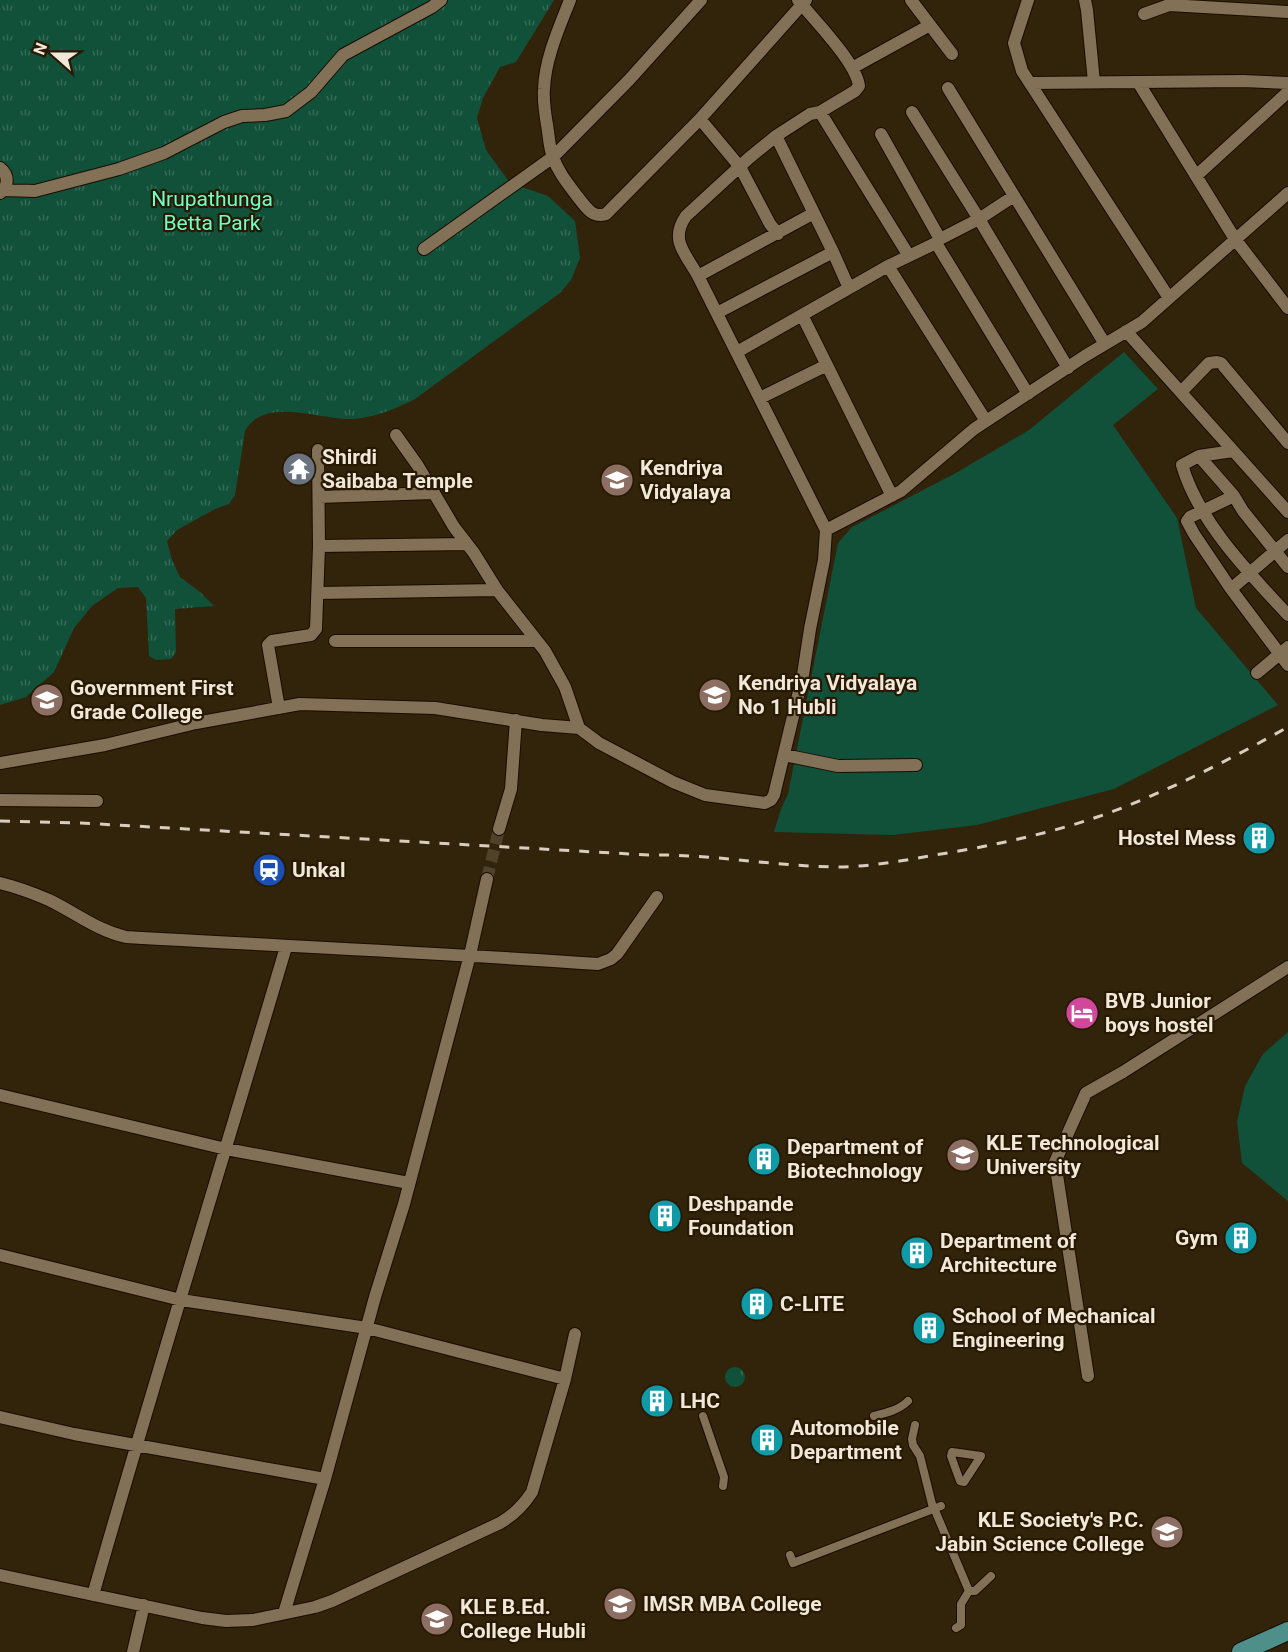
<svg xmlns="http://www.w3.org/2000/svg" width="1288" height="1652" viewBox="0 0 1288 1652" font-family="Roboto,sans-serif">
<defs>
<pattern id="park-tufts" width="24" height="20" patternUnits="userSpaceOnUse" patternTransform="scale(1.5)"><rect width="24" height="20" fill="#11513a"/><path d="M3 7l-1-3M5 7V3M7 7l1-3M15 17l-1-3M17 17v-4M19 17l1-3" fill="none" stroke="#346a56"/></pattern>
</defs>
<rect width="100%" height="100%" fill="#32230b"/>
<path fill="#11513a" d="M1124,352l34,37 -45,36 64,93 19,90 82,97 -164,84 -137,36 -84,10 -119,-3 7,-23 7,-15 50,-251 14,-16 102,-53 75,-44z
M1288,1032v169l-46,-38 -5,-41 8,-36 18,-32z"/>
<path fill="url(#park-tufts)" d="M0,0h554l-38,62 -16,5 -17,31 -6,20 9,32 24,33 38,13 27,25 5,37 -9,22 -11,13 -145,106c-20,10 -39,18 -62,20 -30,2 -89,-24 -108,12l-10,64 -6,9 -14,5 -38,21 -10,11 5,19 8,17 20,15 14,14 -39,3 1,43 -5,7 -15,1 -7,-4 -3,-58 -8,-11 -20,1 -26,18 -18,22 -20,44 -28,25 -26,8z
M725 1377a10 10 0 1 1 20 0a10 10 0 1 1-20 0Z"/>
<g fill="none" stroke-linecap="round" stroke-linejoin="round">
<path stroke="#4f412a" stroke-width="12" stroke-dasharray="12 6" stroke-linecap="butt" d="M487,879l12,-50"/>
<defs>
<path id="pedestrian" d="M703,1416l21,61 -1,9
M874,1416c12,-3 25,-6 34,-15
M915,1425l-3,14 1,6 7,11 13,52
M952,1452l29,4 -17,26 -4,-1 -9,-25z
M934,1508l35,83 -8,13v21l-5,3
M790,1555l3,8 148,-57
M969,1591h6l16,-15"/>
<path id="minor" d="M570,0c-11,28 -25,59 -26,89 -1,12 1,24 3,36 2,10 2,23 6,32 5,15 15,27 24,39 8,10 15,23 29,18l94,-95 106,-119
M911,0l41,54
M1028,0l-14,43 8,28 147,227
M1085,0l2,10 7,72
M1144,14l25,-9 119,7
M852,68l78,-43
M1138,82l97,157 53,69
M1031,83l212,-2 45,2
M948,88l157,256
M820,112l89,144
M912,112l67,107 89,149
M700,119l40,48 30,57 8,10
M881,134l59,105
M776,136l57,116 16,36
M0,168c9,7 9,18 0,25
M1196,176l92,-84
M3,190l32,1 84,-22 45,-16 60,-31 18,-6 23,-1 21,-4 25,-19 32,-37 89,-48 9,-7
M936,243l92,151
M424,249l129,-92 76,-77 72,-80
M888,266l98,155
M698,276l116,-63
M717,313l116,-61
M802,315l90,181
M1126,331l162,181
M737,352l151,-86 48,-23 4,-4 39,-20 35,-23
M1181,392l28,-29 8,-1 4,1 67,80
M760,398l67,-33
M396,435l22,31 36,61 20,26 23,37 48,61 20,36 14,41
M1233,451l-34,5 35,40 9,15 45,56
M1199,456l-17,9c16,56 67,108 106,150
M319,497l114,-4
M826,530l75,-39 73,-62 111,-73 57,-34 146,-129
M1288,540l-57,49 57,76
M319,546l148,-2
M1231,589l-37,-55 -7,-13 3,-4 44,-21
M318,593l179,-3
M335,641h201
M1257,673l31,-26
M279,708l-11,-63 4,-4 39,-6 5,-6 3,-83 -1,-96
M784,755l54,11 78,-1
M0,763l105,-18 91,-22 104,-19 135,4 107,17 37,3 20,15 74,39 32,13 60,8 6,-3 3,-5 29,-120 7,-46 14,-69 2,-30 -128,-254c-12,-22 -29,-36 -12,-60l63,-58 27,-22 34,-22 10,-2 35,-21 4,-5c-3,-24 -45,-66 -61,-86
M0,800l97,1
M499,829l12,-40 5,-69
M0,883c17,4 33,10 49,17 27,13 47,30 77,37 157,9 315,16 472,27l13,-5 6,-5 40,-57
M0,1095l226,54 183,34
M0,1255l181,45 186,28 198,51
M1088,1376l-33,-214 31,-69 37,-21 165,-105
M0,1417l74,17 251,45
M0,1575l202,43 24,3 27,-1 62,-13 17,-6 168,-78c14,-8 23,-17 32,-31l33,-113 10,-45
M93,1595c62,-217 129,-432 193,-648
M284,1613l41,-134 50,-182 29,-93 66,-249 17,-76
M133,1652l11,-47"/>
<path id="primary" d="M1241,1652l47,-21"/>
</defs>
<use href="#pedestrian" stroke="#190c00" stroke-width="10"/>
<use href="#minor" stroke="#190c00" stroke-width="14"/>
<use href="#primary" stroke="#190c00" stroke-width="20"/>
<use href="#pedestrian" stroke="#827057" stroke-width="8"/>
<use href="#minor" stroke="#827057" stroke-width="12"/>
<use href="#primary" stroke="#4f8f8a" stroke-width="18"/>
<path stroke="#d8cebe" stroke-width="3" stroke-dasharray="10 10" stroke-linecap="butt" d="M0,821l81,2 568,32c62,-1 124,11 186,12 33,0 67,-6 100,-12 56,-9 114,-21 168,-40 64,-23 126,-55 185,-88"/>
</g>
<defs>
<symbol id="temple-disc" viewBox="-11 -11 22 22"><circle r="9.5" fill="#6b7280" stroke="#281a02"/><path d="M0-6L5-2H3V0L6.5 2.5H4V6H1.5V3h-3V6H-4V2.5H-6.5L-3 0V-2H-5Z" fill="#fff"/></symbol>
<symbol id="school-disc" viewBox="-11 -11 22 22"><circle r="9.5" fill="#8d6e63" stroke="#281a02"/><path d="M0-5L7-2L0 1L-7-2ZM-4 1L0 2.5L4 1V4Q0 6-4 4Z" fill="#fff"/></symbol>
<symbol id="university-disc" viewBox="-11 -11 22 22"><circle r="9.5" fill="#8d6e63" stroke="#281a02"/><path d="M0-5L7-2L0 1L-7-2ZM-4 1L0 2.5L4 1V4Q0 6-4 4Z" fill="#fff"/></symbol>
<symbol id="building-disc" viewBox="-11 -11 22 22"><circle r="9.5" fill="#0f9aa8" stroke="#281a02"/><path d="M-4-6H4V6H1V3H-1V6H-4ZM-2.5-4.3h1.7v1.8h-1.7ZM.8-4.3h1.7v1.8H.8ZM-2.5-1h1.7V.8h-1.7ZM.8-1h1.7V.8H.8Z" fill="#fff"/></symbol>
<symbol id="station-disc" viewBox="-11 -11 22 22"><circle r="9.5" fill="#1a4fb4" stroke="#281a02"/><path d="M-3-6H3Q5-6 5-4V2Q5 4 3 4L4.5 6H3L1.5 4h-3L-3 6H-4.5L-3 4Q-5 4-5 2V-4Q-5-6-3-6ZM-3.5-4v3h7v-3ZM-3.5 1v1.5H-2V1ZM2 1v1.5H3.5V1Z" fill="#fff"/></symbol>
<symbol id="hotel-disc" viewBox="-11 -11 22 22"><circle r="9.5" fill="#d1479c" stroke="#281a02"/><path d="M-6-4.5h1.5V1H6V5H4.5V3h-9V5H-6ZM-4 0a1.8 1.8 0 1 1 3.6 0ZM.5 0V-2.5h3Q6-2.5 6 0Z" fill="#fff"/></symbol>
</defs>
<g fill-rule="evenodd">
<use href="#temple-disc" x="280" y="450" width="38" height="38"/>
<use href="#school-disc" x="598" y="461" width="38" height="38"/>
<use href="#school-disc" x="696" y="676" width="38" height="38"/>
<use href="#university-disc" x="28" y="681" width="38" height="38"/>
<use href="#building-disc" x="1240" y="819" width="38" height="38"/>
<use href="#station-disc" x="250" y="851" width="38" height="38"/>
<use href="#hotel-disc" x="1063" y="994" width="38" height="38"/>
<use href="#university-disc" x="944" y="1136" width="38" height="38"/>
<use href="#building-disc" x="745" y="1140" width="38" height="38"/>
<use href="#building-disc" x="646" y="1197" width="38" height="38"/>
<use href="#building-disc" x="1222" y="1219" width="38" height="38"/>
<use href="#building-disc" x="898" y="1234" width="38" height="38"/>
<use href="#building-disc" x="738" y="1285" width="38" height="38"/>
<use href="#building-disc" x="910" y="1309" width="38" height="38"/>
<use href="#building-disc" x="638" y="1382" width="38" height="38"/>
<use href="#building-disc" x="748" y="1421" width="38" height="38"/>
<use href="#university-disc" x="1148" y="1513" width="38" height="38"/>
<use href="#university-disc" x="601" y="1585" width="38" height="38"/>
<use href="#university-disc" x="418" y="1600" width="38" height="38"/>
</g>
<g text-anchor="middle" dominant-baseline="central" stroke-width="4.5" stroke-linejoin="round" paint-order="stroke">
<g font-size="21" fill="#71ffc7" stroke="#281a02">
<text x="212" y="199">Nrupathunga<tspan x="212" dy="24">Betta Park</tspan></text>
</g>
<g font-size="21" font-weight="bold" fill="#f1e8d9" stroke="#281a02" text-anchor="start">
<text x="322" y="457">Shirdi<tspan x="322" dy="24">Saibaba Temple</tspan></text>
<text x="640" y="468">Kendriya<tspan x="640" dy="24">Vidyalaya</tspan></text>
<text x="738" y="683">Kendriya Vidyalaya<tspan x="738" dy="24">No 1 Hubli</tspan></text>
<text x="70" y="688">Government First<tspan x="70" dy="24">Grade College</tspan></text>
<text x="1236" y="838" text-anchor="end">Hostel Mess</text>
<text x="292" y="870">Unkal</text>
<text x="1105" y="1001">BVB Junior<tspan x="1105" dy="24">boys hostel</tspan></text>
<text x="986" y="1143">KLE Technological<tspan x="986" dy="24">University</tspan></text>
<text x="787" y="1147">Department of<tspan x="787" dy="24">Biotechnology</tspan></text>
<text x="688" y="1204">Deshpande<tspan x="688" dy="24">Foundation</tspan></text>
<text x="1218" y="1238" text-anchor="end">Gym</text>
<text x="940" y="1241">Department of<tspan x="940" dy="24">Architecture</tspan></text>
<text x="780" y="1304">C-LITE</text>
<text x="952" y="1316">School of Mechanical<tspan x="952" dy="24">Engineering</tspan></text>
<text x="680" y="1401">LHC</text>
<text x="790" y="1428">Automobile<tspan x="790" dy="24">Department</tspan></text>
<text x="1144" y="1520" text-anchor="end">KLE Society's P.C.<tspan x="1144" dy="24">Jabin Science College</tspan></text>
<text x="643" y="1604">IMSR MBA College</text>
<text x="460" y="1607">KLE B.Ed.<tspan x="460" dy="24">College Hubli</tspan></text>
</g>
</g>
<g transform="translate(54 54) rotate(291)" stroke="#281a02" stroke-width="4.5" paint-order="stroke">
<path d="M0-4.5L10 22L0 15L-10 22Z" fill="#f1e8d9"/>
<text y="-9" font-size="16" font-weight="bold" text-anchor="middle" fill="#f1e8d9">N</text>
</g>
</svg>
